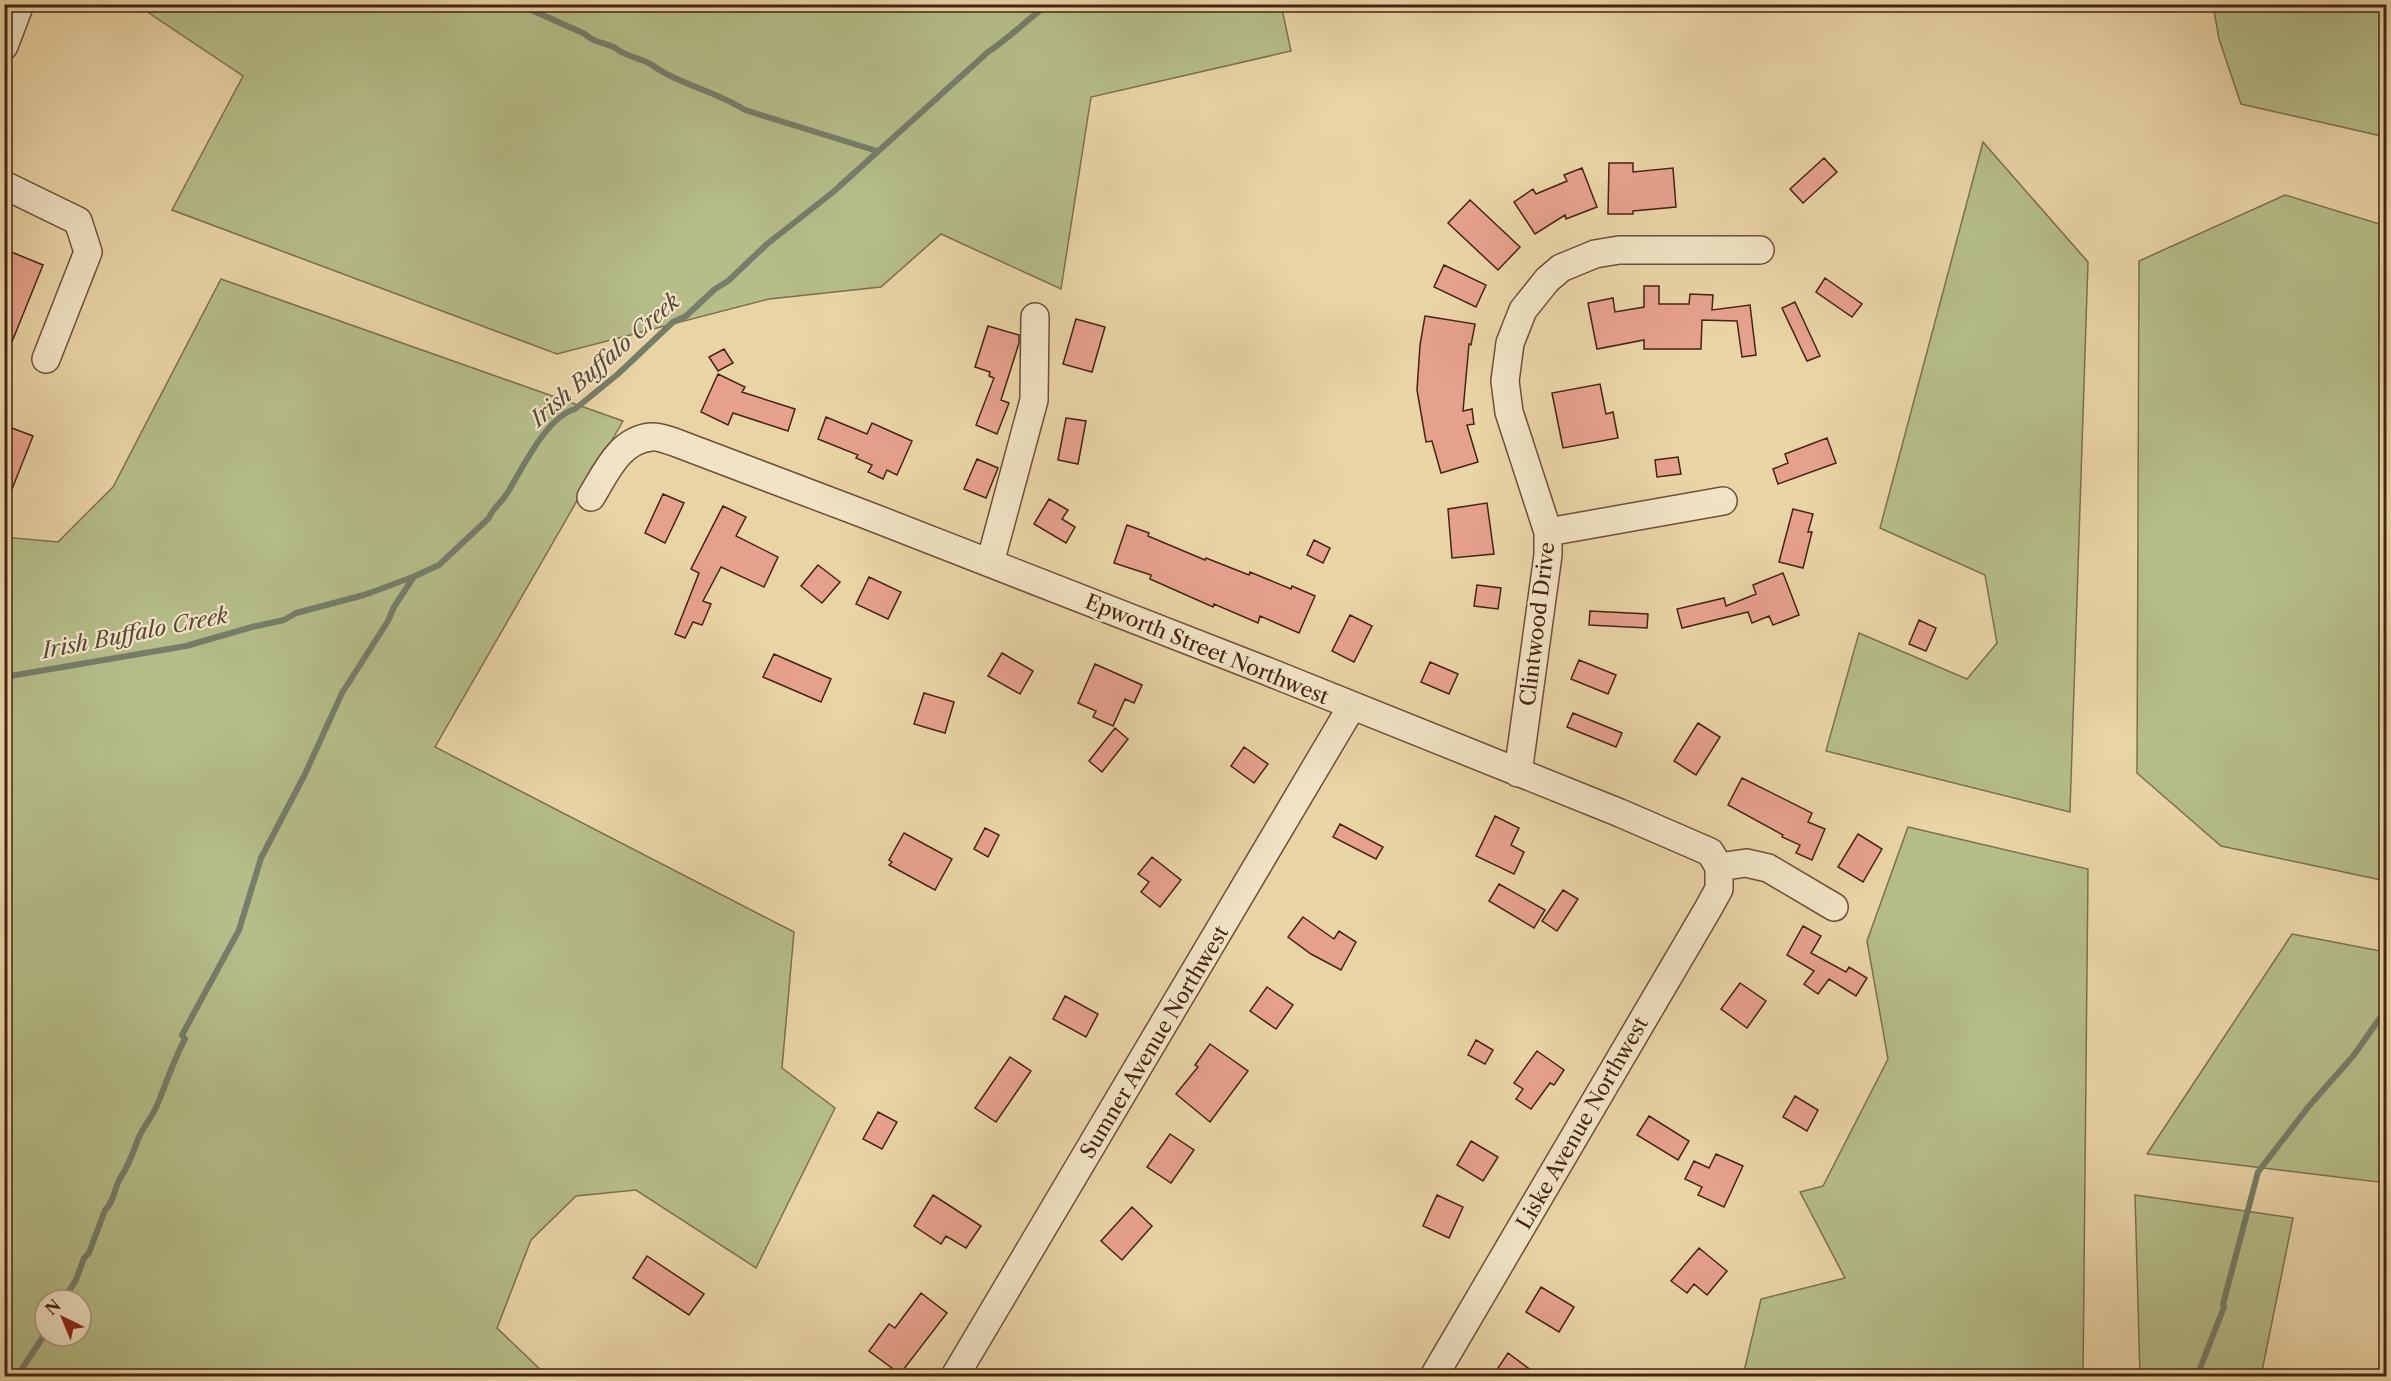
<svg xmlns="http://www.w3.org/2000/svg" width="2391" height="1381" viewBox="0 0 2391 1381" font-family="'Libre Caslon Text',serif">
<rect width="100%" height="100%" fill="#e9d4a6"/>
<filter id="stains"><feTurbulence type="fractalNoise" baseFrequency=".00333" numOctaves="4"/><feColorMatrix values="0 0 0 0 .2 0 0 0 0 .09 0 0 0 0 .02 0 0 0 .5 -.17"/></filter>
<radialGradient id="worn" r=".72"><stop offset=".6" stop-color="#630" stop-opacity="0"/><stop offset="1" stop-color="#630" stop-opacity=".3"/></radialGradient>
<path fill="#b5bd88" stroke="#7d704d" stroke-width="1.5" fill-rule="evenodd" d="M1269,4l13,5 9,42 -200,46 -30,192 -120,-55 -60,53 -112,12 -212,55 -385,-144 71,-134 -106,-71z
M2213,5h173v132l-145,-33 -22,-65z
M1983,142l105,120 -18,550 -244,-61 33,-118 108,46 30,-36 -12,-68 -105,-47z
M2285,195l101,31v655l-165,-35 -84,-73 2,-512z
M221,279l402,142 -188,326 359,185 -12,136 53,40 -79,160 -120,-78 -60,6 -45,44 -34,88 50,48h-542l-1,-839 54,5 55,-55zM45,1300h36v36h-36z
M1908,827l180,42 -5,507h-340l18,-77 84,-21 -45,-86 23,-6 65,-127 -21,-118z
M2292,934l94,18v231l-239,-29z
M2135,1195l158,23 -32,158h-121z"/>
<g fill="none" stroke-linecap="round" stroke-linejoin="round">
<path stroke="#767d6a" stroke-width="6" d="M518,4l67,30c9,10 23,8 33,16 11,7 25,9 34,15 28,20 64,26 93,45l132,41
M4,677l182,-31 66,-19 32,-7 12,-7 68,-18 49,-18 26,-12 50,-47c3,-9 11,-14 17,-23 16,-25 39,-77 69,-86l43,-35 55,-52 13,-6 29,-27 13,-8 39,-37 65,-51 156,-141c22,-14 39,-33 61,-48
M63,1300l13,-20 8,-22 5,-5 16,-43c10,-9 9,-23 16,-33 8,-12 12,-24 17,-38 5,-12 15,-23 20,-36 9,-22 16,-44 27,-64l-3,-4 57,-105 22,-72 44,-84 37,-81 46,-72 6,-14 19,-29
M17,1376l28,-42
M2197,1376l27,-69 -1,-3 35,-132 51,-66 45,-51 28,-40 4,-18"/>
</g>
<path fill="#e6a18d" stroke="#452412" stroke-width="1.5" d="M1824,158l13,14 -34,31 -13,-14z
M1609,163h24v9l40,-4 3,39 -43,4v3h-25z
M1582,168l15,39 -31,12 -1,-4 -30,19 -21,-32 19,-13 3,5 31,-13 -3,-6z
M1470,200l50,47 -22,23 -50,-47z
M4,249l39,16 -38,94h-1z
M1444,265l42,20 -10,22 -42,-20z
M1825,278l37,26 -10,13 -36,-25z
M1644,286h15v18h30l1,-10 23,1 -1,15 38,-5 6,50 -14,2 -5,-36 -35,-1 -1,29h-57v-9l-47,9 -9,-46 25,-5 2,14 29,-5z
M1795,302l25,54 -13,5 -25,-53z
M1425,316l50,8 -4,21 -2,-1 -6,67 9,-2 2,15 -7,1 11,37 -37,11 -9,-32 -6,1 -9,-52 3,-45z
M1076,319l29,8 -13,45 -29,-8z
M988,326l31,9v8l-18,57 8,3 -12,31 -21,-9 18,-47 -5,-2 1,-4 -15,-5z
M724,349l9,14 -15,8 -9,-14z
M718,374l27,13 -3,5 53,17 -7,22 -55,-18 -5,12 -27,-13z
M1600,384l6,30 7,-2 5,26 -55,10 -11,-55z
M826,417l41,17 5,-11 40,18 -15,34 -10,-5 -4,9 -15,-7 4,-7 -16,-7 2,-3 -40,-16z
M1066,418l20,3 -8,43 -20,-4z
M4,425l29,11 -28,71 -1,-1z
M1827,438l9,25 -58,21 -5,-15 15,-6 -3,-9z
M1678,457l3,17 -24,3 -2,-17z
M977,459l21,9 -12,30 -22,-9z
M663,494l21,9 -19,40 -20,-10z
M1049,499l19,11 -6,9 13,8 -9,16 -32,-19z
M1487,503l7,51 -42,4 -4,-49z
M723,506l23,11 -10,19 42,21 -14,30 -43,-20 -18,34 8,3 -9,21 -9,-3 -8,16 -10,-4 24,-61 -8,-4z
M1793,509l20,5 -5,18h4l-9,36 -24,-6z
M1127,525l22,8 -1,3 57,24 1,-2 43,17 1,-3 41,17 1,-3 23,10 -16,37 -39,-17 -2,7 -44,-19 -1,3 -63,-28 1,-4 -37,-12z
M1314,540l16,8 -7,15 -16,-8z
M818,565l22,17 -18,21 -21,-17z
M1783,573l16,42 -26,10 -4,-9 -17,7 -4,-11 -66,16 -5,-19 47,-11 2,8 30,-12 -3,-9z
M869,577l32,15 -13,27 -32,-15z
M1477,585l24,3 -3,21 -24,-3z
M1590,611l58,3 -1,14 -58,-3z
M1350,615l22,11 -18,36 -22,-11z
M1919,620l17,8 -10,23 -17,-7z
M1002,653l31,18 -13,23 -32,-18z
M774,654l57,25 -10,23 -58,-25z
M1579,660l37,15 -8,19 -37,-15z
M1430,662l28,12 -9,20 -28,-12z
M1095,664l47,21 -8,18 -9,-4 -12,27 -20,-9 3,-6 -18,-8z
M924,693l30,9 -9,31 -31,-9z
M1573,713l49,20 -6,14 -49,-20z
M1698,723l22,14 -24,38 -22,-14z
M1115,728l13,11 -26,33 -13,-11z
M1244,747l24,17 -14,19 -23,-17z
M1742,778l70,35 -4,9 17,7 -13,31 -16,-7 4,-8 -18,-8 1,-2 -55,-30z
M1495,816l24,12 -8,17 13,7 -10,22 -38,-18z
M1340,824l43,23 -7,12 -43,-22z
M985,828l14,7 -11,22 -14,-8z
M904,833l48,26 -17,31 -46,-25 3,-3 -3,-2z
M1858,834l24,15 -19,33 -25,-15z
M1152,857l29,23 -21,27 -19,-15 8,-10 -11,-8z
M1499,884l46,26 -11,18 -45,-27z
M1563,890l15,9 -21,32 -15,-10z
M1303,917l31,22 5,-8 17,11 -15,28 -30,-16 -23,-17z
M1803,926l18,10 -10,17 35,19 3,-5 18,11 -11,18 -27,-17 -11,15 -14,-10 10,-13 -27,-16z
M1740,983l26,18 -19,27 -26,-19z
M1267,987l26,18 -17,24 -26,-18z
M1065,996l33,18 -12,23 -33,-18z
M1476,1040l17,10 -8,14 -17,-9z
M1210,1044l38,27 -38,51 -34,-28 22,-27 -3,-2z
M1537,1051l27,19 -10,15 -4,-2 -19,26 -15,-10 7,-10 -9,-6z
M1010,1057l21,14 -35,51 -21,-14z
M1795,1096l23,14 -11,21 -24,-14z
M878,1112l19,10 -15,27 -19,-10z
M1649,1116l40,25 -11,19 -41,-25z
M1170,1134l24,16 -23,33 -24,-16z
M1471,1141l27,16 -15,24 -26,-16z
M1716,1154l27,12 -19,41 -26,-12 4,-8 -17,-8 9,-18 15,7z
M933,1195l48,31 -15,22 -20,-12 -5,8 -27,-18z
M1437,1195l26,12 -14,31 -26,-12z
M1132,1207l20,19 -30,34 -21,-19z
M1699,1248l28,23 -20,24 -13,-11 -7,9 -16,-12z
M647,1256l57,38 -15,21 -56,-37z
M1541,1287l33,20 -15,25 -33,-20z
M921,1293l26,20 -47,61 -31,-23 20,-27 6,4z
M1508,1353l32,24h-48z"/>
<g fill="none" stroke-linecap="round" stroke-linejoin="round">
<defs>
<path id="minor" d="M4,46l16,-42
M4,185l74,36 10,31 -42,107
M591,497c15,-24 28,-57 60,-60 7,-1 16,3 23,5l190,72 400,156 356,143 90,39 9,15
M1548,532l175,-31
M990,563l44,-163 1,-83
M1518,773l30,-218v-23l-39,-120 -4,-31 5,-38 13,-33 24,-30 14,-12 34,-14 24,-4h141
M1719,867l27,-4 22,5 66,39
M955,1376l397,-670
M1434,1376l274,-467 11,-20v-22"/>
</defs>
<use href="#minor" stroke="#6e5037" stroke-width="30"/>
<use href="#minor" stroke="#f1e3c5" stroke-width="27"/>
</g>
<g text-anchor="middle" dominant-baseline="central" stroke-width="4.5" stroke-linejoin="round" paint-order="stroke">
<g font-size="21" fill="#452412" stroke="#f1e3c5">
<text transform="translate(1537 624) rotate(-83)">Clintwood Drive</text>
<text transform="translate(1207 649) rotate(22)">Epworth Street Northwest</text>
<text transform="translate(1154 1042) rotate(-59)">Sumner Avenue Northwest</text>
<text transform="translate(1582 1123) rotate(-60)">Liske Avenue Northwest</text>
</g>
<g font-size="22" font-style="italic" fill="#5a4937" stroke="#f1e3c5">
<text transform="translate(605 360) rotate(-41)">Irish Buffalo Creek</text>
<text transform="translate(135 633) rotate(-11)">Irish Buffalo Creek</text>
</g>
</g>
<rect width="2391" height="1381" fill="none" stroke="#e9d4a6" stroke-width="24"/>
<rect x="6" y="6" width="2379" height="1369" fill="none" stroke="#452412" stroke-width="3"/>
<rect x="12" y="12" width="2367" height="1357" fill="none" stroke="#452412" stroke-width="1.5"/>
<g transform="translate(63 1318) rotate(317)"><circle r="28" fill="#f1e3c5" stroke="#ac977d" stroke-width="1.5"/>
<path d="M0-4.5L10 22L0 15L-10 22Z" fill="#8f2418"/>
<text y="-9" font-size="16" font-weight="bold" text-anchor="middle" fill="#452412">N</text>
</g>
<rect width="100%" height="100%" filter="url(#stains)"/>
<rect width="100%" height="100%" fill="url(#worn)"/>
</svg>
